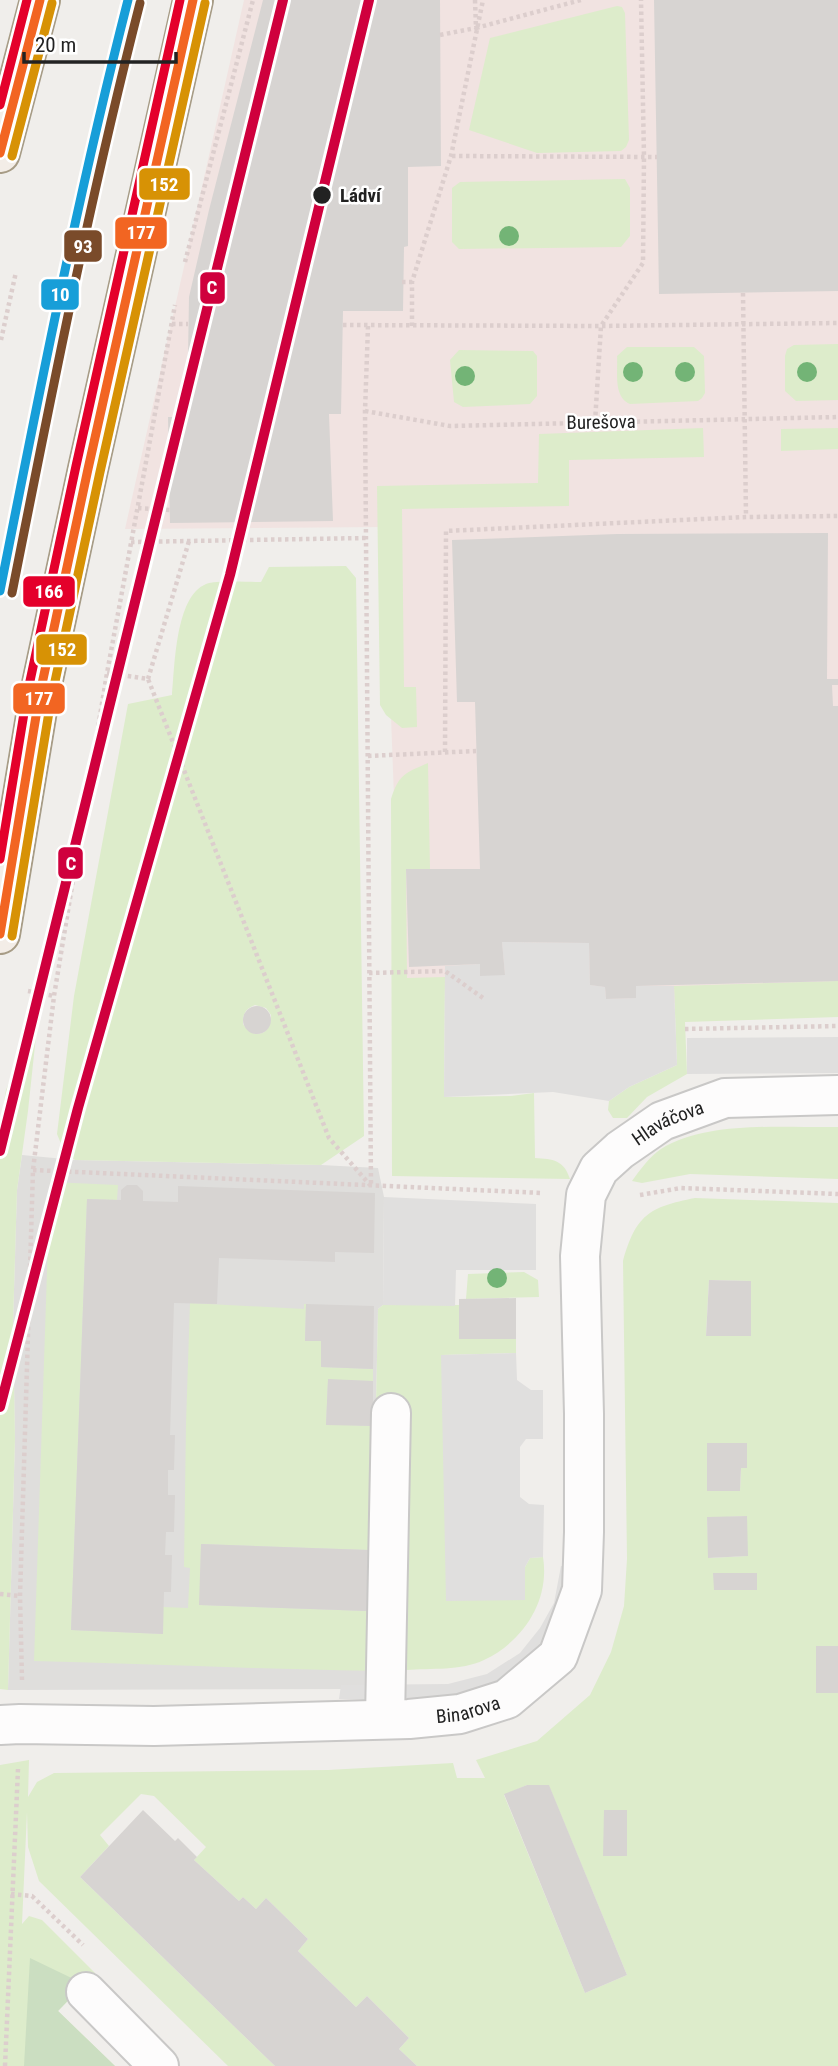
<svg xmlns="http://www.w3.org/2000/svg" width="838" height="2066" viewBox="0 0 838 2066" font-family="'Roboto Condensed',sans-serif">
<rect width="100%" height="100%" fill="#f0eeeb"/>
<path fill="#dfdedc" d="M22,1155l53,5 246,5 57,3 6,29 -1,108 -5,4 -8,380 -362,1 7,-251 -2,-115 4,-134z"/>
<path fill="#f1e3e1" d="M244,0h594v1013l-437,-26 -17,-460 -259,2z"/>
<path fill="#ddeccb" fill-rule="evenodd" d="M617,6l5,1 3,6 4,127 -3,7 -5,4 -84,2 -68,-23 21,-92z
M625,179l5,9v48l-9,11 -162,2 -7,-7v-54l8,-6z
M838,344v56l-42,1 -11,-10v-35l2,-7 7,-4z
M627,347h67l10,9 1,37 -3,5 -4,3 -68,3c-17,-7 -12,-32 -13,-48z
M459,350l74,1 4,5v40l-7,8 -67,3 -9,-5 -4,-42z
M703,428l1,29 -135,3v46l-167,3 2,178h12l1,40 -15,1 -16,-13 -6,-10 -3,-219 161,-3 1,-49z
M838,428v21l-57,2v-22z
M346,566l10,12 8,558 -43,29 -246,-5 -11,-9 -7,-17 17,-138 54,-292 44,-9c3,-29 3,-98 34,-111 10,-4 42,-2 55,-2l8,-15zM255,1005l11,3 5,7c1,20 -17,26 -28,9 0,-10 2,-15 12,-19z
M428,763l2,106 -24,1 1,108 38,-1 -1,120 67,-1 23,-3 1,65c18,1 29,2 35,21l-178,-3 -1,-377c8,-25 14,-26 37,-36z
M838,981v36l-153,5 2,52 -40,23 -20,21h-14l-5,-8 1,-9 20,-14 48,-22 -3,-79z
M39,1008l-11,103 -11,79 -4,134 2,115 -7,251 -8,-1v-566l6,-33z
M838,1127v52l-148,-5 -48,9 -10,-2c8,-11 18,-25 29,-32 48,-29 123,-21 177,-22z
M50,1182l68,3 -1,15 -30,-1 -16,431 91,4 1,-27 25,1 2,-40 -6,-1 2,-144 4,-120 114,6v-5h2l-1,36 16,1v26l52,2v12l-45,-1 -2,44 47,2 -1,169 6,-286 5,-4h76l1,34h56v14l-75,2 84,212 5,-9 13,-1c7,43 -19,84 -59,103 -23,11 -53,8 -78,10 -52,2 -103,-1 -154,-2 -73,-3 -146,-5 -218,-7zM201,1544l168,6 -2,61 -167,-6z
M695,1198l143,5v443h-22v47h22v373h-421l-18,-17 10,-11 -42,-42 -11,11 -58,-56 10,-12 -42,-41 -10,11 -13,-12 -4,4 -45,-41 12,-13 -52,-51 -13,-2 -41,41 9,11 -29,31 195,189h-47l-189,-185 -11,-34 -1,-35 -5,112 7,-8 13,4 53,53 -37,38 57,55h-115v-301l29,-5 -1,37 9,-15 17,-9 274,-3 125,-7 4,15h28l-9,-18 61,-19 53,-46 21,-43 13,-46 3,-47 -4,-298c13,-46 26,-54 72,-63zM709,1280l42,1 -1,55 -44,-1zM707,1443h39l1,24 -6,1 -1,23h-33zM747,1516v40l-38,2 -2,-40zM714,1573h42l1,17h-43zM527,1785l22,1 78,189 -42,18 -81,-198zM627,1810v46h-23z
M524,1272l14,8 1,17 -73,2 2,-25z"/>
<path fill="#cbdec1" d="M30,1958l54,26 -26,27 57,55h-91z"/>
<path fill="#e0dfde" d="M502,942l87,1 1,42 15,2 1,12 30,-1v-12h38l3,79 -48,22 -20,14 -56,-9 -109,5 1,-131 35,-2 25,11z
M838,1037v36l-151,1v-36z
M384,1197l152,7v66h-80l-1,36 -72,-1z
M516,1353l1,27 14,10h12v49h-17l-6,8v50l9,7 15,1 -1,52 -13,1 -5,9v33l-79,1 -5,-246z
M561,1566l11,1 -31,82 -48,40 -48,12 -106,-2 2,-14 107,-1 39,-10 33,-21 20,-25 14,-25z"/>
<path fill="#d7d4d2" d="M263,0h177l1,166 -33,1v79l-4,1 -1,64h-60l-2,103h-12l4,107 -163,2 -2,-106h19l2,-120 20,-87z
M654,0h184v291l-179,3z
M828,533l-1,146h11v6h-6l1,21h5v275l-202,5v12l-30,1 -1,-12 -15,-2 -1,-42 -87,-1 3,33 -25,1v-12l-71,3 -3,-98h74l-5,-167h-18l-5,-162 165,-6z
M243 1020a14 14 0 1 1 28 0a14 14 0 1 1-28 0Z
M127,1185h10l6,6v10l35,1v-16l197,7 -1,60 -39,-1v10l-116,-4 -2,46 -43,-1 -4,132h5l-1,35h-6v25h7l-1,37h-8l-1,23h7l-1,37h-7l-1,42 -92,-4 16,-431 34,1v-10z
M709,1280l42,1v55h-45z
M516,1298v41h-57v-40z
M306,1304l68,2 -1,63 -52,-2v-26h-16z
M328,1379l45,2v45l-47,-1z
M707,1443h40v25h-6l-1,23h-33z
M747,1516l1,40 -40,2 -1,-41z
M201,1544l168,6 -2,61 -168,-6z
M713,1573h44v17h-43z
M816,1646h22v47h-22z
M527,1785h22l78,190 -42,18 -81,-199z
M143,1810l32,31 3,-3 19,19 -3,3 45,41 4,-4 13,12 10,-11 42,41 -10,12 58,56 11,-11 42,42 -10,11 18,17h-142l-195,-189z
M604,1810h23v46h-24z"/>
<g fill="none" stroke-linecap="round" stroke-linejoin="round">
<defs>
<g id="minor">
<path d="M385,1719l6,-306"/>
<path id="s1" d="M0,1725l20,-1 134,2 255,-7 51,-5 47,-15 51,-43 24,-66 2,-58v-118l-4,-158 6,-61 13,-26 21,-19 42,-29 63,-23 113,-3"/>
<path d="M86,1992l73,74"/>
</g>
<path id="major" d="M0,153l40,-153
M0,934l39,-236 49,-229 105,-469"/>
</defs>
<use href="#minor" stroke="#c9c8c7" stroke-width="42"/>
<use href="#major" stroke="#a79c86" stroke-width="42"/>
<path stroke="#dccecd" stroke-width="4.5" stroke-dasharray="3.5 3.5" stroke-linecap="butt" d="M475,0l1,28 105,-28
M440,35l36,-7
M452,156l205,1
M185,262l68,-262
M402,282h10
M743,293l3,224
M172,324h16
M343,325l258,1 237,-3
M368,326l-3,85 6,775
M412,326v-44l39,-126 32,-156
M1,340l15,-68
M365,411l85,15 388,-9
M595,422l6,-96 42,-63 1,-106 -3,-157
M138,508l32,2
M131,542l235,-4
M107,673l41,6 181,459 41,47
M148,679l41,-138
M445,752l1,-221 300,-14 92,-1
M368,756l108,-5
M369,973l76,-2 38,27
M28,991l26,5
M685,1029l153,-3
M33,1170l509,23
M640,1195l41,-7 157,6
M0,1594l20,2
M22,1680l-2,-84 13,-426 21,-174 53,-323 68,-368
M11,1894l21,2 51,49
M5,2066l13,-297"/>
<use href="#minor" stroke="#fdfcfc" stroke-width="38"/>
<use href="#major" stroke="#f3ede7" stroke-width="38"/>
<defs>
<path id="bus-1" d="M0,153l40,-153
M0,934l39,-236 49,-229 105,-469"/>
<path id="bus-2" d="M12,156l40,-153
M12,936l39,-236 49,-228 105,-469"/>
<path id="bus-3" d="M0,105l27,-105
M0,859l27,-164 49,-229 104,-466"/>
</defs>
<use href="#bus-1" stroke="#fff" stroke-width="14"/>
<use href="#bus-2" stroke="#fff" stroke-width="14"/>
<use href="#bus-3" stroke="#fff" stroke-width="14"/>
<use href="#bus-1" stroke="#f26522" stroke-width="9"/>
<use href="#bus-2" stroke="#d79205" stroke-width="9"/>
<use href="#bus-3" stroke="#e4002b" stroke-width="9"/>
<defs>
<path id="tram-1" d="M0,591c39,-198 78,-396 128,-591"/>
<path id="tram-2" d="M12,593c39,-197 78,-395 128,-590"/>
</defs>
<use href="#tram-1" stroke="#fff" stroke-width="14"/>
<use href="#tram-2" stroke="#fff" stroke-width="14"/>
<use href="#tram-1" stroke="#179ed8" stroke-width="9"/>
<use href="#tram-2" stroke="#7a4b2a" stroke-width="9"/>
<defs>
<path id="metro-1" d="M0,1151l283,-1151
M0,1407l78,-299 152,-533 139,-575"/>
</defs>
<use href="#metro-1" stroke="#fff" stroke-width="16"/>
<use href="#metro-1" stroke="#cf003d" stroke-width="10"/>
</g>
<g fill="#73b476">
<circle cx="509" cy="236" r="10"/>
<circle cx="633" cy="372" r="10"/>
<circle cx="685" cy="372" r="10"/>
<circle cx="807" cy="372" r="10"/>
<circle cx="465" cy="376" r="10"/>
<circle cx="497" cy="1278" r="10"/>
</g>
<circle fill="#222" stroke="#fff" stroke-width="2.5" cx="322" cy="195" r="10"/>
<g text-anchor="middle" dominant-baseline="central" stroke-width="5" stroke-linejoin="round" paint-order="stroke">
<g font-size="19" font-weight="bold" fill="#222" stroke="#fff" text-anchor="start">
<text x="340" y="195">Ládví</text>
</g>
<g font-size="19" fill="#222" stroke="#fff">
<text transform="translate(601 422) rotate(-1)">Burešova</text>
<text stroke="none"><textPath href="#s1" startOffset="1155">Hlaváčova</textPath></text>
<text stroke="none"><textPath href="#s1" startOffset="469">Binarova</textPath></text>
</g>
</g>
<g stroke="#fff" stroke-width="2.5">
<rect x="138" y="167" width="53" height="34" rx="7" fill="#d79205"/>
<rect x="114" y="216" width="54" height="34" rx="7" fill="#f26522"/>
<rect x="63" y="229" width="40" height="34" rx="7" fill="#7a4b2a"/>
<rect x="199" y="271" width="27" height="34" rx="7" fill="#cf003d"/>
<rect x="40" y="278" width="40" height="33" rx="7" fill="#179ed8"/>
<rect x="22" y="575" width="54" height="33" rx="7" fill="#e4002b"/>
<rect x="35" y="633" width="53" height="33" rx="7" fill="#d79205"/>
<rect x="12" y="682" width="54" height="33" rx="7" fill="#f26522"/>
<rect x="57" y="846" width="27" height="34" rx="7" fill="#cf003d"/>
</g>
<g font-size="19" text-anchor="middle" font-weight="bold" fill="#fff">
<text x="164" y="191">152</text>
<text x="141" y="239">177</text>
<text x="83" y="253">93</text>
<text x="212" y="294">C</text>
<text x="60" y="301">10</text>
<text x="49" y="598">166</text>
<text x="62" y="656">152</text>
<text x="39" y="705">177</text>
<text x="71" y="870">C</text>
</g>
<path d="M24 52v10h152v-10" fill="none" stroke="#222222" stroke-width="3.5"/>
<text x="35" y="52" font-size="21" fill="#222222" stroke="#ffffff" stroke-width="5" paint-order="stroke">20 m</text>
</svg>
